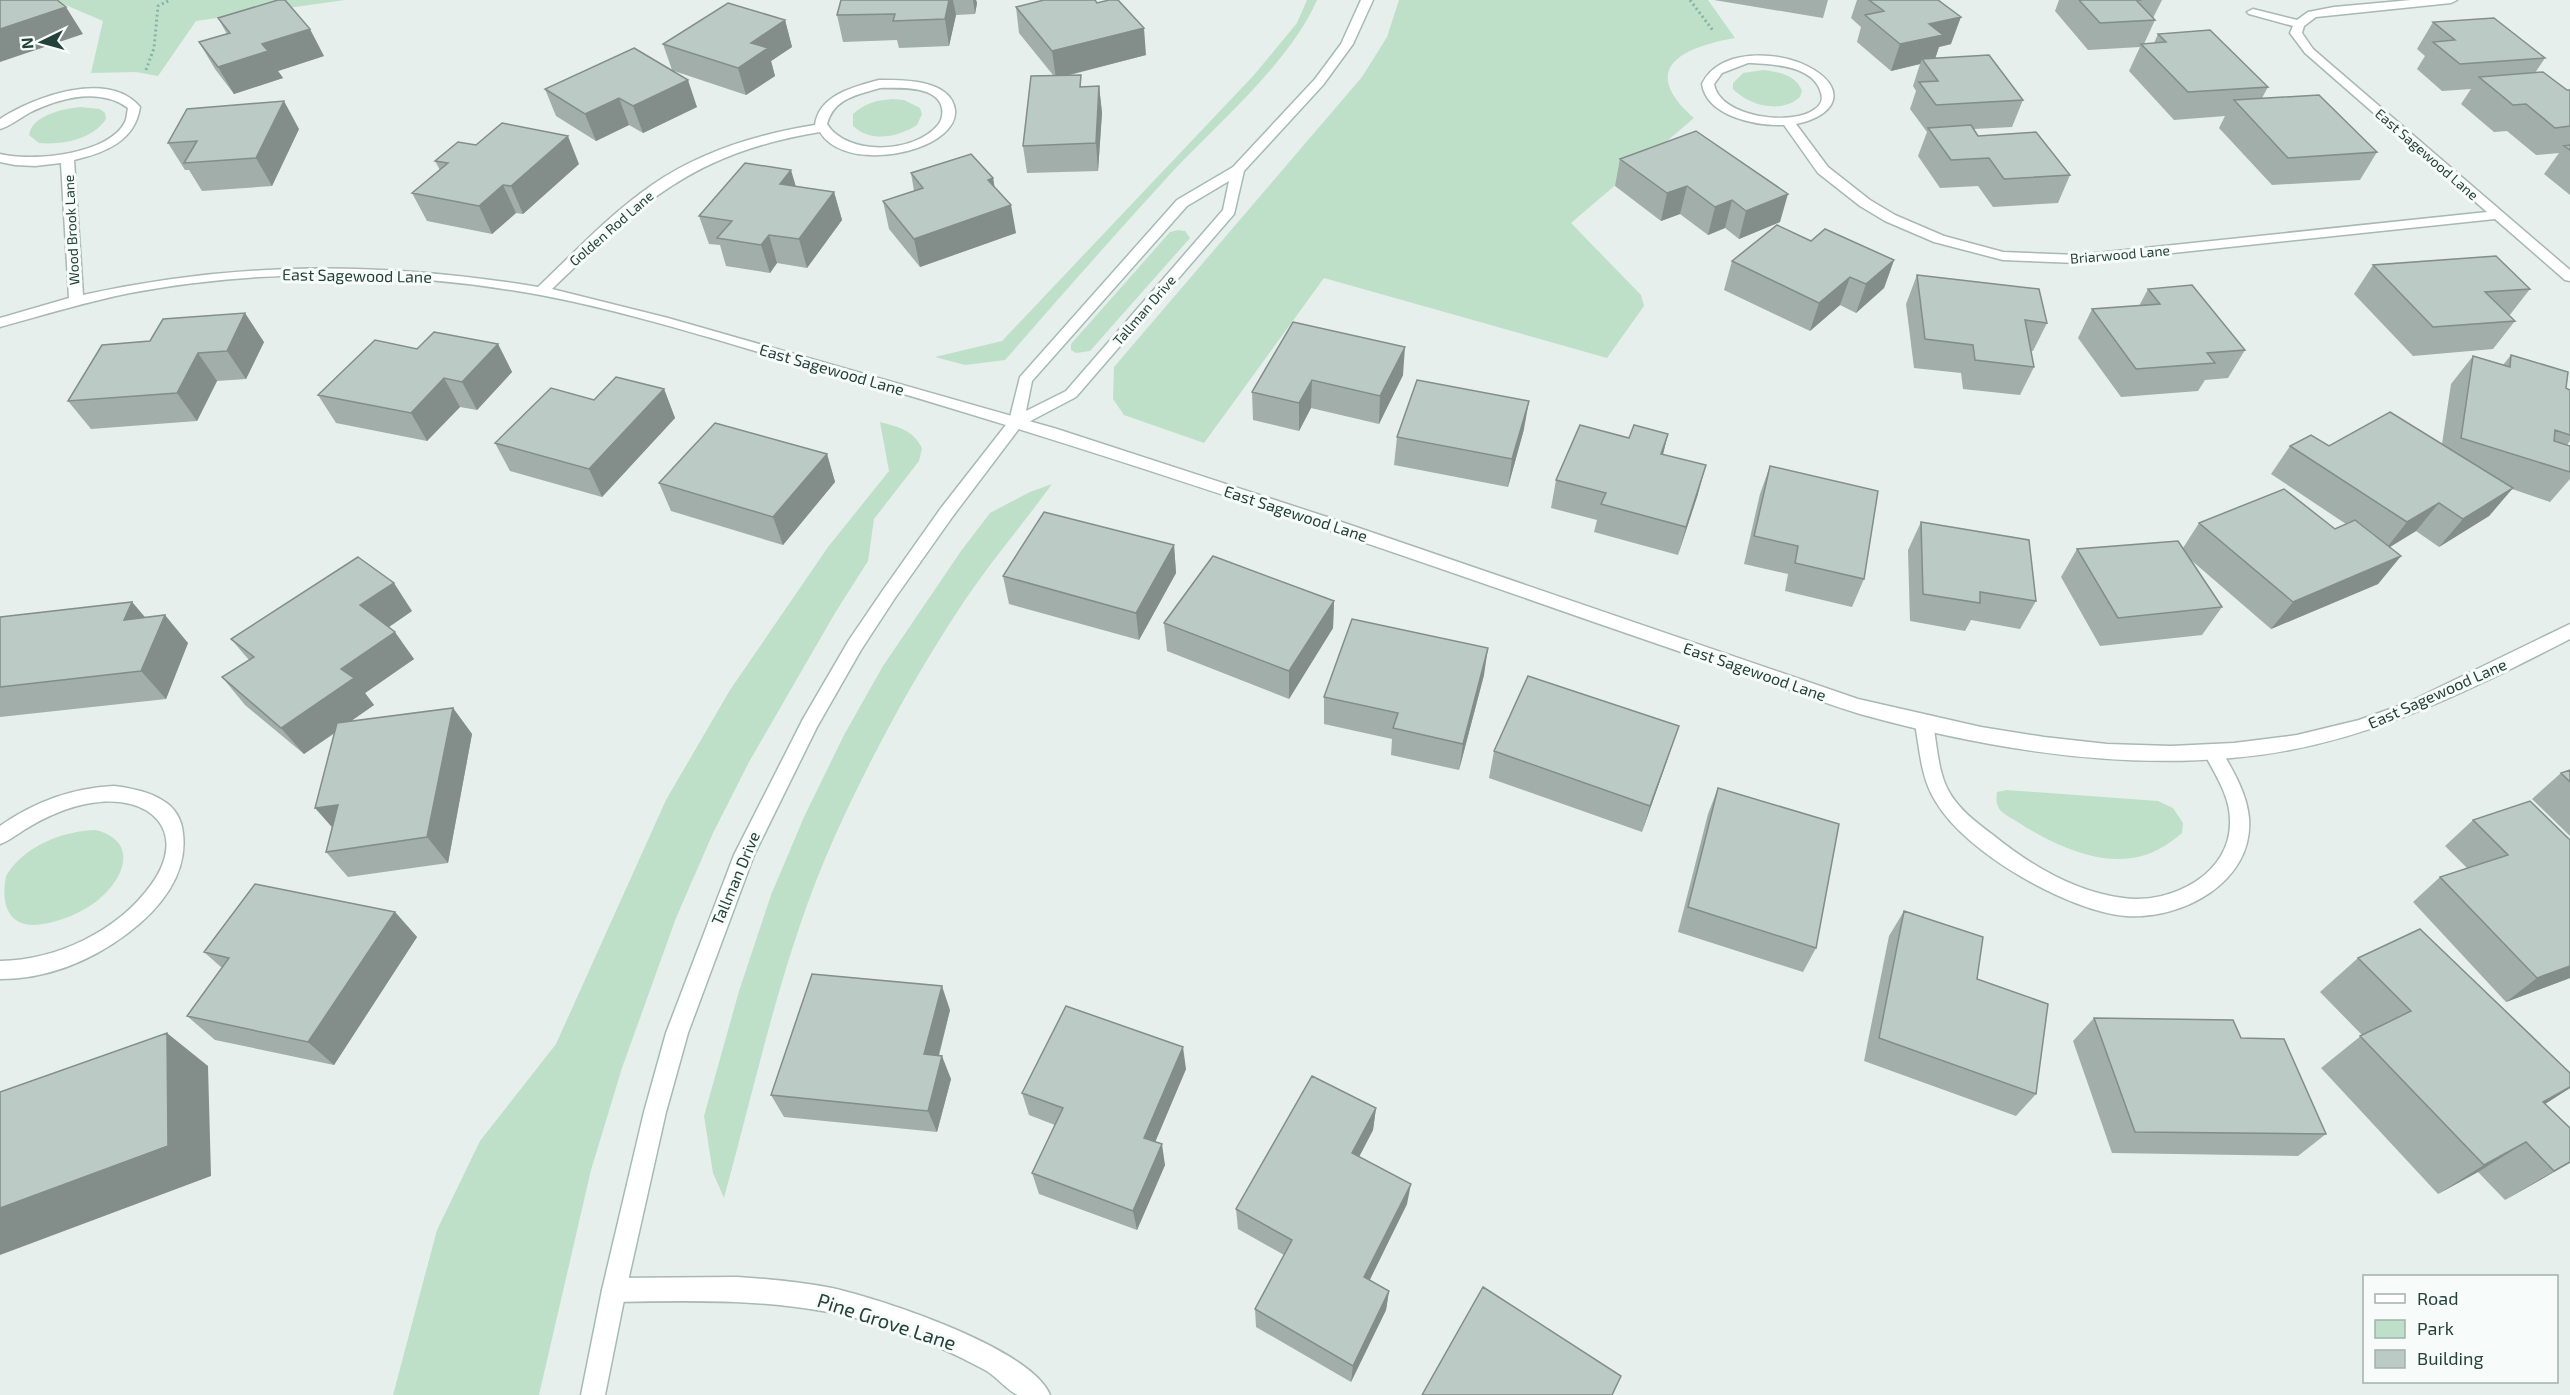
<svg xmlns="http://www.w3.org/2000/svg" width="2570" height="1395" viewBox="0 0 2570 1395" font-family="'Exo 2',sans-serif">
<rect width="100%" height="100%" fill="#e6efeb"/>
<path fill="#bfe0c8" d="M54,0h291l-149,21 -38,55 -22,-4 -45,1 12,-52z
M1307,0h10c-27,62 -96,120 -143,170 -57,62 -113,126 -169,190l-40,5 -30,-8 67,-16 252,-266 43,-52z
M1399,0h309l27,38c-52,9 -98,30 -41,80l-123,105 70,72 3,11 -37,52 -283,-80 -120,165 -80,-28 -11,-16 1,-32 248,-290 25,-40z
M1763,70c16,2 33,5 39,21l-2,6c-18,17 -51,9 -67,-8v-6l10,-10z
M893,99l11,1 16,8 2,6 -5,11c-19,12 -46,18 -64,1v-12c12,-11 24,-14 40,-15z
M80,107l20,2 5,4 1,6c-14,21 -44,26 -67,24l-10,-8c3,-20 34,-26 51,-28z
M1178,230l7,1 5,7 -100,113 -14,2 -5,-3v-6l99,-112z
M880,422c19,5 33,8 42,26l-3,13 -45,58 -6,42 -33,52 -86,149 -36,71 -37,85 -54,150 -31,102 -52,225h-146l44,-165 43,-89 76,-97 110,-244 64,-110 98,-143 61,-76z
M1052,484c-28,39 -60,76 -87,116 -50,75 -94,156 -131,238 -51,114 -77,240 -110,360l-11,-25 -9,-57 35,-125 32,-96 33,-78 40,-82 39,-69 78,-115 29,-38 40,-21z
M2007,790l151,11 15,7 10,15 -1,10c-14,12 -32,23 -50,25 -38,6 -81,-15 -113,-35 -5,-4 -15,-8 -19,-13 -4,-6 -4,-11 -3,-18z
M96,830c44,12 28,49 1,71 -16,12 -35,20 -54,23 -33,6 -43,-17 -37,-48 18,-30 56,-45 90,-46z"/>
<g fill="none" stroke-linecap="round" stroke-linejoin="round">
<defs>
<path id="lane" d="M1924,717l6,2 3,5c4,21 5,47 15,66 10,19 29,33 45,45 37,30 82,57 130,63 48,7 109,-24 107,-78 0,-24 -15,-46 -26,-67l2,-5 7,-2 7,2c12,21 27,45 29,70 5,64 -67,102 -123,98 -58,-5 -160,-63 -190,-114 -15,-23 -16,-51 -21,-78l3,-5z"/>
<path id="street" d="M2411,0h46l-6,3 -135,14 -12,9 -2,7 11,16 15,13 242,208v11l-5,-1 -70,-61 -417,44 -75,-3 -69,-18 -49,-21 -25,-15 -42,-33 -34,-48c-27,1 -77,-8 -82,-41 17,-36 75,-33 105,-18 42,21 31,50 -11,58l32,43 42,33 25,15 49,21 59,16 75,3 409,-43 -182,-159 -15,-20 3,-7 -44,-12 -2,-2 6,-3 44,11 11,-8 26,-5zM1748,63c23,1 66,2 73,30 2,6 0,12 -6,16 -23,18 -96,8 -101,-25l8,-11z
M879,80c23,0 72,-1 76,30 1,10 -5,18 -12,24 -28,24 -102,33 -123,-2 -128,21 -179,71 -268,157l116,29 389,111 270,88 531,182 123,28 63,10 63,7 64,2 63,-3 63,-8 62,-15 48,-17 163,-79v15c-110,56 -213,109 -339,119 -124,11 -252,-11 -371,-44 -30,-9 -59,-20 -89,-31 -59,-20 -118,-41 -177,-61 -254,-89 -507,-176 -766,-250 -86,-24 -171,-52 -258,-71 -75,-16 -151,-24 -227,-26 -71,-1 -144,5 -213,18 -44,9 -87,22 -130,34v-9l69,-20 -8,-135 -26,3 -20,-1 -15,-3v-8c31,8 109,1 125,-32 2,-4 2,-10 3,-14 -29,-21 -69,-10 -99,5 -9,5 -19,13 -29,16v-10c34,-22 108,-50 140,-12 -5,34 -35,46 -66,53l9,135c156,-34 298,-34 455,-8 37,-35 72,-73 114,-102 48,-33 106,-51 163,-60 4,-30 38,-38 64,-45zM880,88c18,0 57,-3 62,20 1,6 0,12 -4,17 -23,28 -90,32 -111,-1 7,-26 30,-29 53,-36z
M114,786c16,2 34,5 48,14 13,7 20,20 21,34 5,41 -24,76 -55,99 -37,28 -81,46 -128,46v-18c56,-1 117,-29 151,-76 39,-54 -1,-92 -60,-82 -24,4 -46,14 -67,27 -8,5 -15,11 -24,14v-18c34,-24 72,-38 114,-40z
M737,1277c32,2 64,5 95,11 49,11 199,60 218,107 -8,0 -23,0 -32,0 -9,-3 -22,-19 -33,-25 -33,-18 -68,-33 -104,-45 -88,-27 -176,-25 -267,-23l-8,-4 -4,-8 4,-8 8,-4z"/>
<path id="secondary" d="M1361,0h12l-20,44 -30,41 -79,86 -10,43 -158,183 -55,29 -68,90 -58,82 -34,52 -44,77 -63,128 -66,178 -22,79 -40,178 -21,105h-24l21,-105 42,-178 22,-79 68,-178 69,-136 46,-79 34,-50 58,-82 68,-87 11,-44 157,-177 56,-33 82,-88 26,-35zM1229,181l-6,29 -157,181 -40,20 6,-30 155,-175z"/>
</defs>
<use href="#lane" stroke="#a8b8b2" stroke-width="3"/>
<use href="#street" stroke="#a8b8b2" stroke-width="3"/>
<use href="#secondary" stroke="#a4bbb3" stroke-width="3"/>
<path stroke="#86b3a5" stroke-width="3" stroke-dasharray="2 3" stroke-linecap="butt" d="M1690,0l24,32
M146,70l8,-22 4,-42 12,-6"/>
<use href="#lane" fill="#fff" fill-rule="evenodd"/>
<use href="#street" fill="#fff" fill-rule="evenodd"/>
<use href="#secondary" fill="#fff" fill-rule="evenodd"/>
</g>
<path fill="#a1aea9" d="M841,0h135l1,3 -2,11 -19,1 -7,31 -50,2 -2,-8 -54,2 -6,-27z
M1714,0h114l-5,18z
M1857,0h81l13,44 -12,3 -4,11 88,42 -11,27 -38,2 4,7 92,39 -12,28 -65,4 -15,-21 -38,2 -22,-32 9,-24 -17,-23 6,-18 -3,-5 7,-22 -29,7 -34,-29 4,-15 -10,-9z
M2059,0h103l-9,18 2,2 -11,24 10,-1 4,-9 110,53 -6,11 115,54 -17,28 -88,5 -53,-57 6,-12 -51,4 -45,-49 11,-24 -52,3 -33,-39z
M1016,7l130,48 -76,20 12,12 17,-1 3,27 -4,58 -71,2 -4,-27 30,-71 -34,-42z
M218,18l106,38 -46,15 5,7 -49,16 -19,-25 -16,-27 28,-8z
M785,20l7,27 -21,14 4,15 -29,19 -72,-24 23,36 -54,26 -14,-8 -33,16 -40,-25 -11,-27 127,-19 -9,-26z
M2433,22l112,36 -10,15 32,17h3v105l-26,-21 15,-21 -23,2 -29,-24 -13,1 -33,-28 10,-15 -29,2 -25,-22 8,-13 -8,-7z
M299,129l-27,57 -70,5 -13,-21h-4l-17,-27z
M1696,131l84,91 -41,17 -14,-11 -17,7 -28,-21 -19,7 -46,-35 5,-27z
M435,161l144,3 -56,50 -7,-1 -24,21 -65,-13 -15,-28 28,-23z
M911,173l82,5 1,8 22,47 -96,34 -31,-38 -6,-28 31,-10z
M796,186l38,6 8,28 -35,48 -30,-5 -7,10 -44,-7 -6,-21 -11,-1 -10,-28z
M1811,241l83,19 -10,28 -28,25 -16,-8 -30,26 -86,-41 8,-29z
M2373,265l157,24 -21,27 6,5 -22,28 -80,7 -59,-62z
M1917,275l130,48 -14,28h-3l4,16 -14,28 -57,-6 -2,-16 -47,-5 -8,-64z
M2148,289l97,61 -17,28 -23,2 -7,11 -77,6 -43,-59 14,-29 47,-3z
M1293,322l110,53 -24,49 -68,-16 -12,23 -46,-11 -1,-28z
M264,342l-18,37 -29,2 -20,40 -106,8 -23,-28 34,-56z
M498,344l14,28 -35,38 -17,-3 -33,34 -91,-18 -18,-28 99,-46z
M2511,355l55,33 4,2v51l-3,4 3,1v33l-20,23 -38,-13 -23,27 -50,31 -23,-16 -26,16 11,9 -23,28 -107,45 -80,-69 31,47 -20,28 -102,11 -39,-69 16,-28 106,-1 16,-25 136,6 11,-5 -75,-50 19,-28 152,-2 9,-60 22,-28 30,9z
M664,389l11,29 -73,79 -92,-26 -15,-28 99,-43z
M1524,429l-16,58 -114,-22 3,-28z
M1668,434l-5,20 35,40 -20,61 -84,-23 3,-12 -46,-12 5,-28 73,-42z
M827,454l8,28 -52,63 -112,-34 -12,-28z
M1770,466l94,113 -12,28 -67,-16 3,-17 -44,-10 16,-70z
M1921,522l115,79 -16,28 -49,-9 -6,11 -55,-10 -2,-71z
M1174,545l2,28 -37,67 -130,-36 -6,-28z
M1334,601l-1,27 -44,71 -122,-48 -3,-28z
M132,602l13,16 43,25 -22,56 -166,18v-100z
M412,611l-23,16 25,32 -49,34 9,12 -23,16 102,-13 19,26 -24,129 -100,14 -22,-25 6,-25 3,-94 -31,21 -59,-49 -23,-28 27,-17 -18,-21z
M1484,675l-25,95 -68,-15 1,-16 -68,-15v-27z
M1679,726l-37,106 -153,-54 5,-27z
M2570,770v66l-38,-37 29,-26z
M1718,788l98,160 -13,24 -125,-40 30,-118z
M2473,820l97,20v138l-64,24 -93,-100 27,-25 27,-9 -22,-22z
M1904,911l73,68 59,115 -20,22 -152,-55 25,-125z
M395,912l22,25 -83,128 -119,-25 -28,-24 35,-48 -18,-16z
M2358,958l212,115v15l-25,16 25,24v35l-65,37 -27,-28 -40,22 -117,-126 41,-33 -42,-43z
M950,1010l-11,46 12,23 -14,53 -153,-15 -13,-22z
M2094,1018l147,20 85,96 -28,22 -186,-3 -39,-112z
M1186,1069l-31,73 10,23 -28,65 -98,-36 -7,-21 23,-48 -26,-10 -7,-22z
M1376,1108l-3,22 -14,27 48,47 -38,76 20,11 -3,19 -35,72 -95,-55 -1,-18 29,-54 -46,-26 -2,-20z"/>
<path fill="#838d89" d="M949,0h4l3,15 -7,31 -4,-27z
M973,0h3l1,3 -2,11z
M66,7l17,27 -83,28v-33z
M1961,17l-10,27 -12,3 -5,15 -12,-3 -2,5 -29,7 9,-27 29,-20z
M785,20l7,27 -21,14 4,15 -29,19 -8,-27 13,-25z
M1144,28l2,27 -90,23 -4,-27z
M310,29l14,27 -46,15 5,7 -49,16 -16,-27 44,-23z
M688,80l9,27 -54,26 -10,-27z
M1099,86l3,27 -4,58 -2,-28z
M619,98l10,27 -33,16 -11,-27z
M284,101l15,28 -27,57 -16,-28z
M568,136l11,28 -56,50 -12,-28z
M791,170l8,27 -19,-13z
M993,178l5,28 -10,-26z
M503,185l13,28 -24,21 -13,-28z
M1687,186l-7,28 -19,7 6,-28z
M834,192l8,28 -35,48 -8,-29z
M1788,194l-8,28 -41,17 7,-28z
M1732,200l-7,28 -17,7 7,-28z
M1011,205l5,28 -96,34 -6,-28z
M769,235l8,28 -7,10 -9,-28z
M1894,260l-10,28 -28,25 10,-29z
M1850,277l-10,28 -30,26 9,-28z
M245,313l19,29 -18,37 -19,-28z
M498,344l14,28 -35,38 -15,-28z
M1405,347l-2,28 -24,49 1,-28z
M198,353l19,28 -20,40 -20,-28z
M444,378l16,29 -33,34 -16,-28z
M1312,380l-1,28 -12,23v-28z
M664,389l11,29 -73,79 -13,-28z
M1529,401l-5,28 -16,58 4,-28z
M1668,434l-7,28v-8z
M827,454l8,28 -52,63 -10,-28z
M1706,465l-8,29 -20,61 8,-28z
M2513,488l-24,28 -50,31 24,-28z
M2439,503l-23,28 -31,19 22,-28z
M1174,545l2,28 -37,67 -3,-27z
M2401,556l-23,28 -107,45 22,-27z
M394,583l18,28 -32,22 -20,-28z
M1334,601l-1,27 -44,71v-28z
M132,602l24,28 -32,-10z
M165,615l23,28 -22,56 -25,-28z
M395,632l19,27 -49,34 9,12 -70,49 -23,-26 60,-59z
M1488,648l-4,27 -25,95 4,-26z
M453,708l19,26 -24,129 -21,-26z
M1679,726l-9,26 -28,80 8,-26z
M338,805v29l-23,-26z
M395,912l22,25 -83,128 -26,-23z
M2570,966v12l-64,24 31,-24z
M942,986l8,24 -17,67 -9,-23z
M167,1033l41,33 3,110 -211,79v-47z
M1183,1047l3,22 -38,90 -4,-21z
M942,1056l9,23 -14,53 -9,-21z
M2570,1087v1l-39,25 12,-11z
M1376,1108l-3,22 -23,44 2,-21z
M2526,1142l-48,30 -40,22 46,-29z
M1162,1144l3,21 -28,65 -4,-19z
M2570,1162l-28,17 -37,21 49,-29z
M1411,1184l-4,20 -45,92 2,-19z
M1389,1291l-3,19 -35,72 2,-16z"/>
<path fill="#bbcac4" stroke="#838d89" stroke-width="1.5" d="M0,0h57l9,7 -66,22z
M278,0h7l25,29 -48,15 6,7 -50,16 -19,-25 31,-9 -12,-15z
M841,0h108l-4,19 -52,2 2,-7 -58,1z
M1044,0h51l2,3 12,-3h9l26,28 -92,23 -36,-44z
M1869,0h69l23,17 -32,7 14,11 -43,9 -35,-29 19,-4z
M2079,0h63h-6l19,20 -55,3z
M728,3l57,17 -34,23 17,5 -30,20 -75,-24z
M2494,18l51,40 -85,6 -27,-22 22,-2 -22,-18z
M2210,30l58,57 -80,5 -47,-48 25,-2 -8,-8z
M634,48l54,32 -55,26 -14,-8 -34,16 -40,-25z
M1989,55l34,45 -87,5 -17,-23 19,-1 -16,-22z
M2543,72l24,18h3v36l-15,2 -29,-24 -13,1 -34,-28z
M1081,75l-1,12 19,-1 -3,57 -73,3 8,-70z
M2319,95l58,57 -89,6 -54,-58z
M284,101l-28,57 -72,5 13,-22 -29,2 19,-34z
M502,123l66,13 -57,50 -8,-1 -24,21 -67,-13 36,-30 -13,-2 23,-19 18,3z
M1971,125l7,11 58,-4 34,43 -66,4 -15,-21 -38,2 -23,-32z
M1696,131l92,63 -42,17 -14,-11 -17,7 -28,-21 -20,7 -47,-34z
M2570,145v5l-6,-4z
M971,154l22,24 -5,2 23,25 -97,34 -31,-38 40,-13 -12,-15z
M745,163l46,7 -11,14 54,8 -35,47 -30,-4 -8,10 -44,-7 15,-17 -33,-5z
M1777,225l34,16 14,-12 69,31 -28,24 -16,-7 -31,26 -87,-42z
M2496,256l34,33 -45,3 30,29 -82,6 -60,-62z
M1917,275l122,14 8,34 -22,-3 9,47 -59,-7 -2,-15 -48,-6z
M2192,285l53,65 -38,3 8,10 -79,6 -44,-60 68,-5 -12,-15z
M245,313l-18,38 -29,2 -21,40 -109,8 34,-56 48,-4 13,-22z
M1293,322l112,25 -25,49 -68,-16 -13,23 -47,-11z
M434,332l64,12 -36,38 -18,-4 -33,35 -93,-18 57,-55 42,9z
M2511,355l57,17 -2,16 4,2v45l-15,-5 -1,11 16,5v26l-109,-34 12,-82 37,11z
M616,377l48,12 -75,80 -94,-26 56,-55 43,12z
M1417,380l112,21 -17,58 -115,-22z
M2390,412l123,76 -50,31 -24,-16 -32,19 -117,-76 21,-11 18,11z
M715,423l112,31 -54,63 -114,-34z
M1580,425l49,13 5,-13 34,9 -7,20 45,11 -20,62 -85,-23 5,-11 -50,-13z
M1770,466l108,25 -14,88 -69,-16 3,-17 -44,-10z
M2284,489l51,40 20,-9 46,36 -108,46 -94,-79z
M1044,512l130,33 -38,68 -133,-37z
M1921,522l108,18 7,61 -56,-9v11l-57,-9z
M2178,541l44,66 -104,11 -41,-69z
M1213,556l121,45 -45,70 -125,-48z
M358,557l36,26 -34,22 35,27 -54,37 13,9 -73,50 -59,-51 32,-20 -23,-18z
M132,602l-8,18 41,-5 -24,56 -141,16v-70z
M1352,619l136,29 -25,96 -70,-16 5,-15 -74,-16z
M1528,676l151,50 -29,80 -156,-55z
M453,708l-26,129 -101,15 12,-47 -23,3 22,-85z
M2570,770v12l-9,-9z
M1718,788l121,36 -23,124 -128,-41z
M2530,801l40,39v126l-33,12 -97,-101 68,-22 -35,-35z
M255,884l140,28 -87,130 -121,-26 42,-58 -25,-6z
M1904,911l79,26 -6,42 71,25 -12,90 -157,-56z
M2420,929l150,144v14l-27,15 27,26v34l-16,9 -28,-29 -42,23 -124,-129 51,-25 -53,-53z
M812,974l130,12 -18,68 18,2 -14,55 -157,-16z
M1066,1006l117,41 -39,91 18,6 -29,67 -101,-38 31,-65 -41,-15z
M2094,1018l139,2 8,18 43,1 42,95 -191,-2z
M167,1033l1,113 -168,62v-116z
M1312,1076l64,32 -24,45 59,31 -47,93 25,14 -36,75 -98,-57 37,-69 -56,-31z
M1483,1287l138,89 -9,19h-190z"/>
<g text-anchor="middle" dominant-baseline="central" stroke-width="6" stroke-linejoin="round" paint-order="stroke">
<g font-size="14" fill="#24423a" stroke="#f7fbf9">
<text transform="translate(2427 154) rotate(41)">East Sagewood Lane</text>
<text transform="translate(611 228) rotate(-41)">Golden Rod Lane</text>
<text transform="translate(71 230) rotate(-93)">Wood Brook Lane</text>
<text transform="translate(2120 254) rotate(-5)">Briarwood Lane</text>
<text transform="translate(1144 310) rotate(-49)">Tallman Drive</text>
</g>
<g font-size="16" fill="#24423a" stroke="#f7fbf9">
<text transform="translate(357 275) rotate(1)">East Sagewood Lane</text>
<text transform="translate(832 369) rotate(16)">East Sagewood Lane</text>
<text transform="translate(1296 513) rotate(18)">East Sagewood Lane</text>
<text transform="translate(1755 671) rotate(19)">East Sagewood Lane</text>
<text transform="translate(2437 693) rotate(-24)">East Sagewood Lane</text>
<text transform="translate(735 878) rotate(-67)">Tallman Drive</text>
</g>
<g font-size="20" fill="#24423a" stroke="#f7fbf9">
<text transform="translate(887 1321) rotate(18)">Pine Grove Lane</text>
</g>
</g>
<rect x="2363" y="1275" width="195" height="108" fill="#f7fbf9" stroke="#a3b1ad" stroke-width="1.5"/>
<rect x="2375" y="1294" width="30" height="9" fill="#ffffff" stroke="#a3b1ad" stroke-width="1.5"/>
<text x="2417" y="1305" font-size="18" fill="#24423a">Road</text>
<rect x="2375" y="1320" width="30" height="18" fill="#bfe0c8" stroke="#a3b1ad" stroke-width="1.5"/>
<text x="2417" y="1335" font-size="18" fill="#24423a">Park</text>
<rect x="2375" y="1350" width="30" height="18" fill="#bbcac4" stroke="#a3b1ad" stroke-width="1.5"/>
<text x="2417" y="1365" font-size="18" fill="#24423a">Building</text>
<g transform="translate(42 42) rotate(265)" stroke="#f7fbf9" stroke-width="4.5" paint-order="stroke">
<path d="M0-4.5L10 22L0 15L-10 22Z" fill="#24423a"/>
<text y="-9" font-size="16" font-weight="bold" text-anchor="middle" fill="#24423a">N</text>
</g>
</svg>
